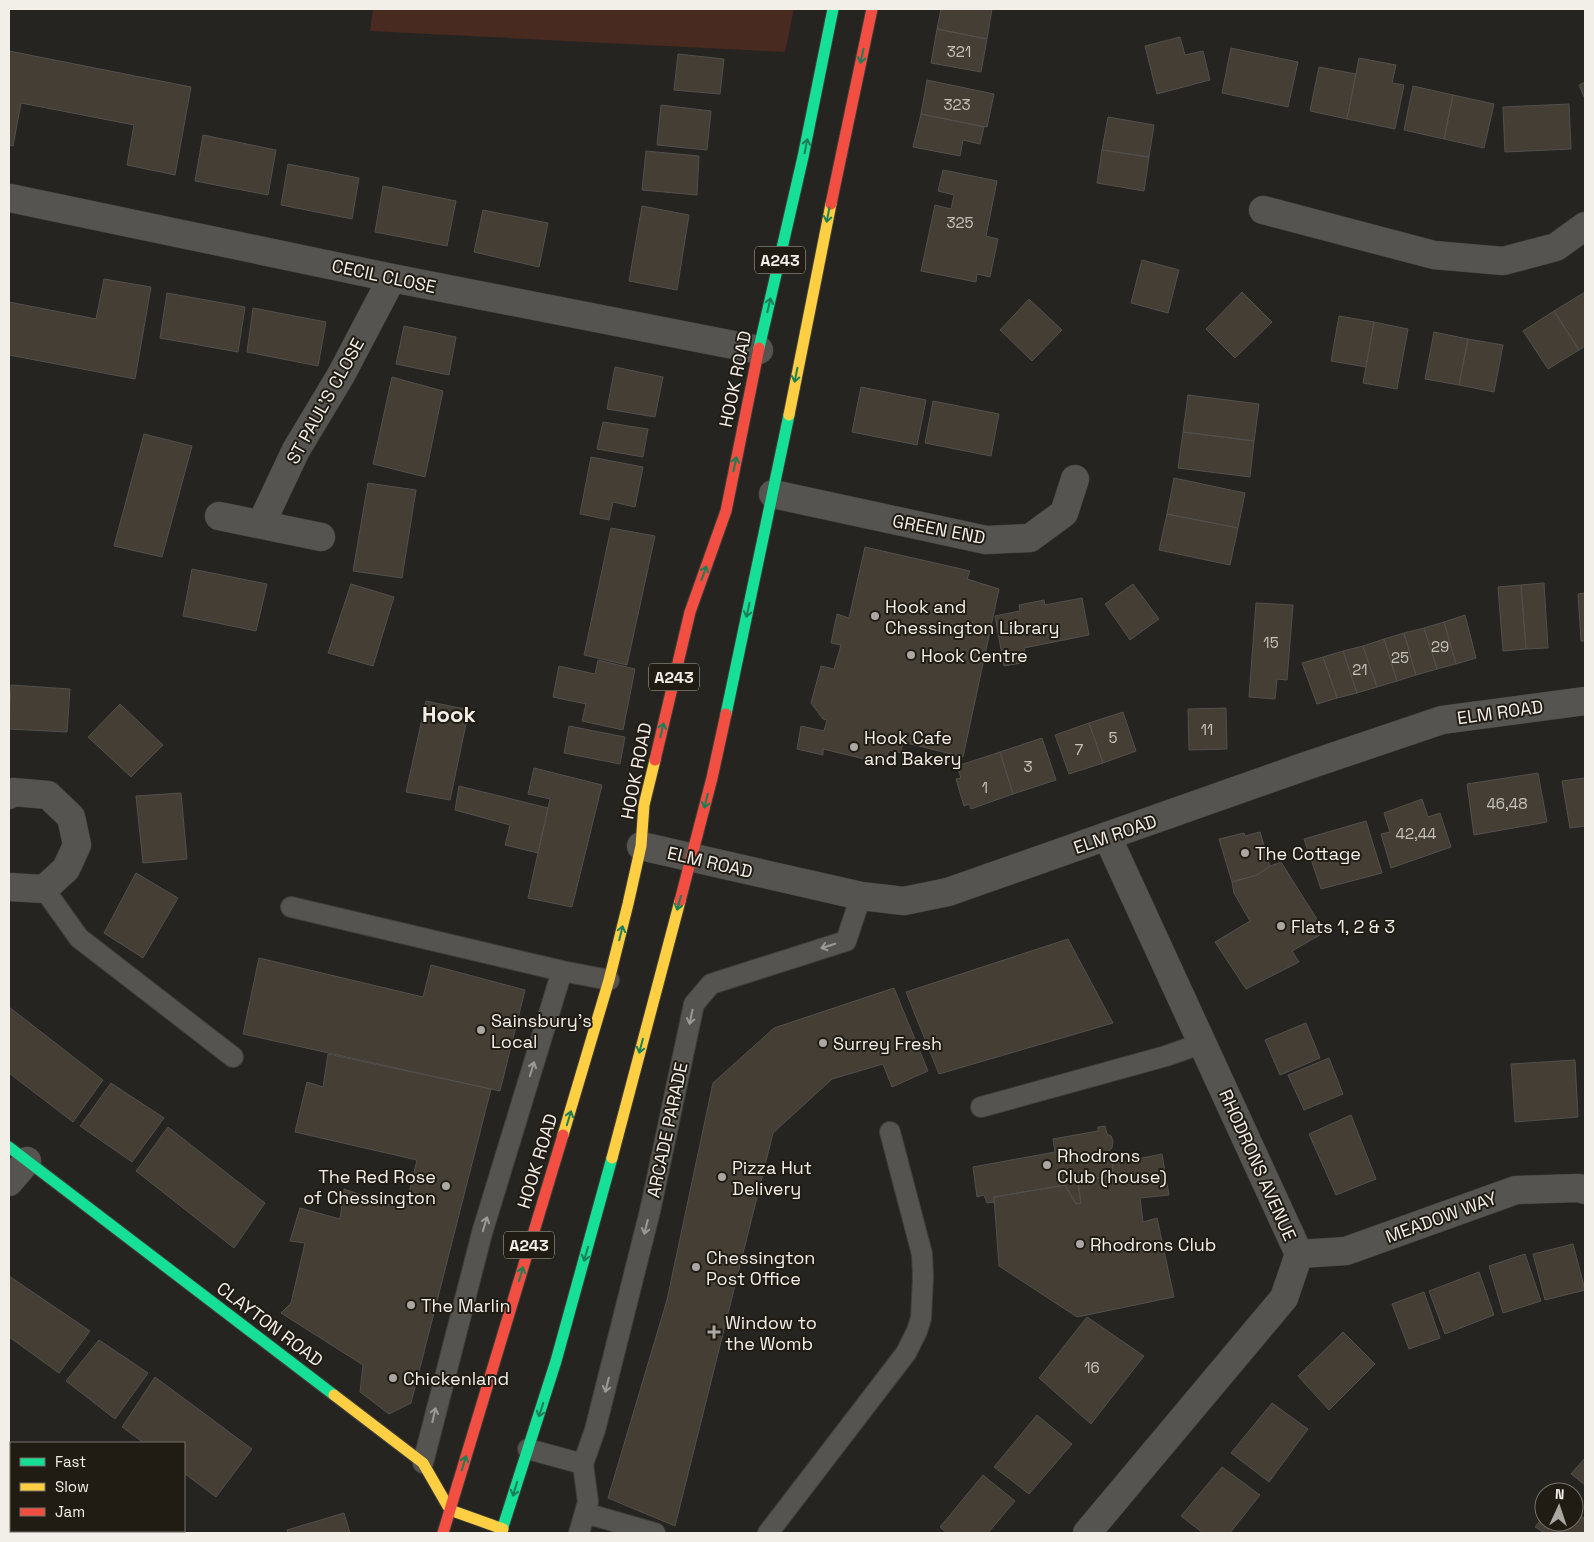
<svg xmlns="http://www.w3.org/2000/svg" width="1594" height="1542" viewBox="0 0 1594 1542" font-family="'Space Grotesk',sans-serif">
<rect width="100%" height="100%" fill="#262420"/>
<path fill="#482a20" d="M373,9h421l-9,43 -415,-21z"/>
<path fill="#443e35" stroke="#524f4d" d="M941,9h51l-5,30 -50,-10z
M937,29l50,10 -6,33 -50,-9z
M1180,37l5,18 18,-4 7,29 -53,14 -12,-48z
M1231,48l67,14 -10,45 -66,-14z
M9,51l182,36 -16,88 -48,-10 7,-40 -113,-22 -8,43 -4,-1z
M678,54l46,5 -4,35 -46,-4z
M1359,58l37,7 -4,18 12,2 -9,44 -48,-10z
M1319,67l37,7 -9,45 -37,-8z
M927,80l67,14 -7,33 -66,-13z
M1585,82v17l-6,-14z
M1413,86l40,9 -9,44 -40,-9z
M1453,95l41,9 -10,44 -40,-9z
M1569,104l2,45 -66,3 -2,-45z
M661,105l50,6 -4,39 -50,-5z
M921,114l63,13 -4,17 -17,-4 -3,16 -47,-9z
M1108,117l46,8 -5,32 -47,-7z
M203,135l73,15 -8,45 -73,-14z
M1102,150l47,7 -5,34 -47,-8z
M646,151l53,5 -2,39 -55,-5z
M288,164l71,14 -7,41 -71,-14z
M943,170l54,11 -11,55 12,3 -8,38 -13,-3 -1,8 -55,-11 14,-66 16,4 3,-14 -16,-4z
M383,186l73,15 -9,45 -72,-14z
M642,206l47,9 -12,75 -48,-9z
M483,210l65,13 -9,44 -65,-15z
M1142,260l37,10 -11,43 -37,-10z
M104,279l47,8 -16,92 -126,-24v-53l87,17z
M1242,292l30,30 -37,36 -29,-29z
M1585,292v54l-6,4 -25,-39z
M167,293l78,14 -7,45 -78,-14z
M1029,299l33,31 -30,31 -32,-31z
M253,308l73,14 -8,44 -71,-14z
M1554,311l25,39 -31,19 -25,-38z
M1339,316l35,6 -8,45 -35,-6z
M1374,322l34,7 -11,60 -34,-6z
M404,326l52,11 -7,38 -53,-11z
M1434,332l34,7 -9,46 -34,-6z
M1468,339l35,6 -9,47 -35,-7z
M615,367l48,10 -8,40 -48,-8z
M392,377l51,14 -18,86 -52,-13z
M861,387l65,13 -9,45 -65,-13z
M1188,395l71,9 -5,37 -71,-9z
M933,401l66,13 -8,42 -66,-13z
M603,422l45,7 -5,28 -46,-8z
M1183,432l71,9 -4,36 -72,-9z
M144,434l48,12 -30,111 -48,-11z
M591,457l52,10 -8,40 -22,-5 -4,18 -29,-6z
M1174,478l71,15 -7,35 -71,-14z
M368,483l48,7 -14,88 -49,-7z
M1167,514l71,14 -8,37 -71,-15z
M611,528l44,8 -28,129 -43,-10z
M865,547l105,24 -3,8 32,10 -36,168 -60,-15 -2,11 -12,-3 -4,14 -62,-15v6l-26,-6 4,-23 23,5 3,-11 -4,-1 -12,-16 10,-37 13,3 7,-24 -10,-2 6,-29 12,4z
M192,569l75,15 -11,47 -73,-15z
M1544,583l4,65 -22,1 -5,-64z
M351,584l43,13 -21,69 -45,-13z
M1133,584l26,35 -29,21 -25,-36z
M1521,585l5,64 -23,2 -5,-64z
M1585,593v48h-4l-3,-47z
M1082,598l7,37 -65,13 3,14 -23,4 -9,-50 25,-5 -1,-6 25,-5 1,5z
M1256,603l37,2 -6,75 -10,-1 -2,20 -26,-2z
M1465,615l11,43 -20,6 -12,-42z
M1444,622l12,42 -19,5 -13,-41z
M1424,628l13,41 -21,6 -12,-42z
M1404,633l12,42 -19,6 -13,-42z
M1384,639l13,42 -20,6 -14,-41z
M1363,646l14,41 -20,6 -14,-42z
M1343,651l14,42 -20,5 -14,-41z
M1323,657l14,41 -20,6 -15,-41z
M598,660l37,9 -12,61 -41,-9 4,-17 -33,-7 6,-31 36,8z
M11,685l59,4 -3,43 -58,-3z
M426,701l43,9 -19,90 -44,-8z
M120,704l43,41 -32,32 -43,-40z
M1226,708l1,41 -38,1 -1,-41z
M1123,712l13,39 -33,12 -14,-40z
M1089,723l14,40 -34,11 -14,-39z
M569,726l56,11 -5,27 -56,-11z
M1042,738l14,42 -43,14 -13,-42z
M1000,752l13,42 -42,15 -2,-5 -5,2 -8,-27 5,-1 -4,-12z
M534,768l68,17 -30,122 -44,-9 22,-99 -22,-5z
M1538,773l9,49 -73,13 -7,-51z
M1585,778v48l-15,2 -8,-47z
M459,786l89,22 -10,45 -33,-8 5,-20 -55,-15z
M181,793l6,66 -44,4 -7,-67z
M1422,799l6,18 12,-4 11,34 -60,21 -10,-34 9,-2 -6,-19z
M1366,821l16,52 -61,16 -17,-50z
M1260,832l10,34 -13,9 -25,7 -13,-43 25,-6 1,3z
M1281,862l44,70 -33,19 7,11 -53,27 -31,-47 35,-21 -16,-28 -2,-11 25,-7 13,-9z
M136,873l42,25 -35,60 -39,-25z
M1068,939l45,84 -174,51 -33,-82z
M259,958l164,39 8,-32 94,25 -25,101 -257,-57z
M894,988l34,83 -36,16 -9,-23 -51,15 -59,54 -98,393 -67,-28 59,-198 46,-217 61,-55z
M9,1007l94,73 -30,42 -64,-49z
M1306,1023l14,35 -40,17 -15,-35z
M328,1054l163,35 -80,314 -22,11 -29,-22 3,-27 -82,-52 10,-10 14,-60 -15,-2 10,-33 40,11 4,-30 61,21 12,-50 -122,-28 12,-50 16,5z
M1329,1058l14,36 -39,16 -16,-35z
M1575,1060l3,57 -63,5 -4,-58z
M111,1083l53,35 -32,44 -52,-36z
M1351,1115l25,64 -40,16 -27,-61z
M1105,1126l2,8 4,2 2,5 -1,7 -4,4 2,8 3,4 -1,9 -5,4 -29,5 3,21 -5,1 -11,-19 -71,12v5l-7,1 -3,-8 -7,2 -4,-30 82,-15 -2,-13 45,-8v-4z
M168,1127l97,76 -31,45 -98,-77z
M1162,1154l7,41 -29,3 3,24 14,-4 17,79 -97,20 -78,-51 -5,-69 71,-12 11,19 5,-1 -3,-21 33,-7 2,-11z
M1573,1244l12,46 -40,10 -12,-46z
M1525,1254l16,47 -38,12 -14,-47z
M1479,1272l15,43 -49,19 -16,-43z
M9,1276l81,55 -31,42 -50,-36z
M1424,1292l16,46 -31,11 -17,-45z
M1087,1317l57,39 -53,68 -52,-46z
M1343,1332l32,32 -46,46 -31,-34z
M99,1340l49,33 -33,46 -49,-38z
M155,1377l97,72 -36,48 -32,-24v-30h-40l-22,-16z
M1272,1403l36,26 -39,53 -38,-29z
M1037,1415l35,29 -43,50 -35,-27z
M1585,1458v27l-14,-11z
M1222,1467l38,28 -30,38h-27l-22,-17z
M983,1475l32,26 -27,32h-41l-7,-6z
M1574,1510l11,9v14h-40l-10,-6 9,-11v6h30z
M344,1513l6,20h-62l-1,-3z
M9,1514l2,1v16h29l5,2h-36z"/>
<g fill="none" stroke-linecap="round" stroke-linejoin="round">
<defs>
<path id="lane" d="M44,889l35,49 154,119
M291,907l271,64 47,9
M981,1107l185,-51 37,-13
M528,1449l55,15
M423,1463l59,-230 80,-262
M585,1513l70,20
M579,1533l9,-31 -5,-38 12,-34 55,-219 44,-207 17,-20 135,-43 15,-45
M768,1533l138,-180 11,-22 4,-13 2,-41 -1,-23 -32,-122"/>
<path id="street" d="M10,198l382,80 367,72
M1263,210l171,45 69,6 53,-14 29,-21
M773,494l213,46 44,-2 34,-25 11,-34
M219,516l102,21
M261,524l35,-74 45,-75 51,-97
M9,795l4,-3 35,3 23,22 6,28 -11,24 -22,20 -35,-2
M641,846l220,50 43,5 44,-9 352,-124 142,-48 143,-19
M9,1182l18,-21
M1299,1254l47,-3 170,-61 63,-2 6,2
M1087,1533l197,-235 15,-44 -192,-418"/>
<path id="fast" d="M759,348l44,-191 30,-148
M726,714l63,-299
M9,1147l325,248
M501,1533l55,-172 56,-203"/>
<path id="slow" d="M789,415l42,-211
M563,1135l46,-155 19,-76 13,-58 3,-41 11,-45
M612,1158l68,-257
M334,1395l89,68 27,47 53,19"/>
<path id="jam" d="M831,204l41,-195
M655,760l35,-148 36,-101 33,-163
M680,901l32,-123 14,-64
M443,1533l120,-398"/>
</defs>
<use href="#lane" stroke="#403e3a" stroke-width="22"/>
<use href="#street" stroke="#403e3a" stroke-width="29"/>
<use href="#fast" stroke="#403e3a" stroke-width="13"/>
<use href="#slow" stroke="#403e3a" stroke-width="13"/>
<use href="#jam" stroke="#403e3a" stroke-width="13"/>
<use href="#lane" stroke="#565451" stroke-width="20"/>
<use href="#street" stroke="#565451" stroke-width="28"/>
<use href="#fast" stroke="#16e098" stroke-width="11"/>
<use href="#slow" stroke="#ffcf43" stroke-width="11"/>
<use href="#jam" stroke="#f24e42" stroke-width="11"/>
</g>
<defs><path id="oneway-shaft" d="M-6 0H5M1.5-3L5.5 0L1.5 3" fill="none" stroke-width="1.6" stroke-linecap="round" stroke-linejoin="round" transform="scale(1.25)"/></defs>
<g stroke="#1b7e56">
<use href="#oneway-shaft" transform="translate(862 56) rotate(102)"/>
<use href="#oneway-shaft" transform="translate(806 146) rotate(-79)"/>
<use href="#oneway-shaft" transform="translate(828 215) rotate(101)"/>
<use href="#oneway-shaft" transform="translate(769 305) rotate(-77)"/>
<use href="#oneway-shaft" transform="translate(796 375) rotate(101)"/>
<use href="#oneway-shaft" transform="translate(735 464) rotate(-78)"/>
<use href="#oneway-shaft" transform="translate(704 573) rotate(-70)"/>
<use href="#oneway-shaft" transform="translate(748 610) rotate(102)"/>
<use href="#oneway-shaft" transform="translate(662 730) rotate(-77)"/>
<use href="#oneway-shaft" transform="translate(706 801) rotate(104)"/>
<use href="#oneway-shaft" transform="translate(679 903) rotate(106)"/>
<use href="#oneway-shaft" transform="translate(621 933) rotate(-76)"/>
<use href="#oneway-shaft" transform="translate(641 1046) rotate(105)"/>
<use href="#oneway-shaft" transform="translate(569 1118) rotate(-73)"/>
<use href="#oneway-shaft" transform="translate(586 1254) rotate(106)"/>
<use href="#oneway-shaft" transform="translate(521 1274) rotate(-74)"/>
<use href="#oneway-shaft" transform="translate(541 1410) rotate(108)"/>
<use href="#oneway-shaft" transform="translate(464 1463) rotate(-73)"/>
<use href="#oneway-shaft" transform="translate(515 1489) rotate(107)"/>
</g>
<g stroke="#9c9a95">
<use href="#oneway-shaft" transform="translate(828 946) rotate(162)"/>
<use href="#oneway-shaft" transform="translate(691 1017) rotate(102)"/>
<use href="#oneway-shaft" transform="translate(532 1069) rotate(-73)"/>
<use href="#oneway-shaft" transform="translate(485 1224) rotate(-73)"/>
<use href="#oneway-shaft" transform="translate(646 1227) rotate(104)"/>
<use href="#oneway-shaft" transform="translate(607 1385) rotate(104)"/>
<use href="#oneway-shaft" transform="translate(434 1415) rotate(-77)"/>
</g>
<g fill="#aba8a3" stroke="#201c14" stroke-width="2">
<circle cx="875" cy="616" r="5"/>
<circle cx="911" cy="655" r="5"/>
<circle cx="854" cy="747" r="5"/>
<circle cx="1245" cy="853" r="5"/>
<circle cx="1281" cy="926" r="5"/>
<circle cx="481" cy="1030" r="5"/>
<circle cx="823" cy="1043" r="5"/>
<circle cx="1047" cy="1165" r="5"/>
<circle cx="722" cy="1177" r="5"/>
<circle cx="446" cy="1186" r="5"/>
<circle cx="1080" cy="1244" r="5"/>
<circle cx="696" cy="1267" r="5"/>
<circle cx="411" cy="1305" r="5"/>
<path d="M711.5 1324.5h5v5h5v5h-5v5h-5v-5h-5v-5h5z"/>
<circle cx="393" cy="1378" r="5"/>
</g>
<g text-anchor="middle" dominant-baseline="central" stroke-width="4" stroke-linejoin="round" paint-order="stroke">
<g font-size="15" fill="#c6c3bc">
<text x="959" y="51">321</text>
<text x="957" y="104">323</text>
<text x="960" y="222">325</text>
<text x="1271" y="642">15</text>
<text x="1440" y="646">29</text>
<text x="1400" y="657">25</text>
<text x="1360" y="669">21</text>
<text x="1207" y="729">11</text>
<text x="1113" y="737">5</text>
<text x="1079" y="749">7</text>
<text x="1028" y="766">3</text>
<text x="985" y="787">1</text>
<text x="1507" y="803">46,48</text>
<text x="1416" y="833">42,44</text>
<text x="1092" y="1367">16</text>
</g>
<g fill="#201c14" stroke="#b3b0a9" stroke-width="1">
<rect x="755" y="246.5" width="50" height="27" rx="4"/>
<rect x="649" y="663.5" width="50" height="27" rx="4"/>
<rect x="504" y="1231.5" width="50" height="27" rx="4"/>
</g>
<g font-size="16" font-weight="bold" fill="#f2efe9">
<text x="780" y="260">A243</text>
<text x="674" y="677">A243</text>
<text x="529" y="1245">A243</text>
</g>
<g font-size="18" fill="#f2efe9" stroke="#201c14">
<text transform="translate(384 276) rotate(12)">CECIL CLOSE</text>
<text transform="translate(735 379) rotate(-78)">HOOK ROAD</text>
<text transform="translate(325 401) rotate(-61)">ST PAUL'S CLOSE</text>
<text transform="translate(939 529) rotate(11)">GREEN END</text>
<text transform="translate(1500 712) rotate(-8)">ELM ROAD</text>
<text transform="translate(636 771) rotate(-79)">HOOK ROAD</text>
<text transform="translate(1115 834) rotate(-19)">ELM ROAD</text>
<text transform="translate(710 862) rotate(13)">ELM ROAD</text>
<text transform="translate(667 1130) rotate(-78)">ARCADE PARADE</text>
<text transform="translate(537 1161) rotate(-73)">HOOK ROAD</text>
<text transform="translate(1258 1165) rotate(66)">RHODRONS AVENUE</text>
<text transform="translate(1441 1217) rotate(-20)">MEADOW WAY</text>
<text transform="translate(270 1324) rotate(37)">CLAYTON ROAD</text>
</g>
<g font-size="18" fill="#f2efe9" stroke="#201c14" text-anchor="start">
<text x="885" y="606">Hook and<tspan x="885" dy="21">Chessington Library</tspan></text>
<text x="921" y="655">Hook Centre</text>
<text x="864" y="737">Hook Cafe<tspan x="864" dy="21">and Bakery</tspan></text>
<text x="1255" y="853">The Cottage</text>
<text x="1291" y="926">Flats 1, 2 &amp; 3</text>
<text x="491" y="1020">Sainsbury's<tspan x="491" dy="21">Local</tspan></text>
<text x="833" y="1043">Surrey Fresh</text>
<text x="1057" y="1155">Rhodrons<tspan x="1057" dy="21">Club (house)</tspan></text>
<text x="732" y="1167">Pizza Hut<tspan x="732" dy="21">Delivery</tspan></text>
<text x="436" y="1176" text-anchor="end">The Red Rose<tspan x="436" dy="21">of Chessington</tspan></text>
<text x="1090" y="1244">Rhodrons Club</text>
<text x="706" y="1257">Chessington<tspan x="706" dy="21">Post Office</tspan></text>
<text x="421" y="1305">The Marlin</text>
<text x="725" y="1322">Window to<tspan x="725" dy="21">the Womb</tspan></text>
<text x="403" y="1378">Chickenland</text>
</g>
<g font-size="22" font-weight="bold" fill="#f2efe9" stroke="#201c14">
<text x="449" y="714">Hook</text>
</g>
</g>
<rect width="1594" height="1542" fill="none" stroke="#f2efe9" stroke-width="20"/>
<rect x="10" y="1442" width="175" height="90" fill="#201c14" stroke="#747069"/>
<rect x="20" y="1458" width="25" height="8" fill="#16e098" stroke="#747069"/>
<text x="55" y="1467" font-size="15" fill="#f2efe9">Fast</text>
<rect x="20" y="1483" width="25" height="8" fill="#ffcf43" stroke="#747069"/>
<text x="55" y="1492" font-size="15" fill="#f2efe9">Slow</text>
<rect x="20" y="1508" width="25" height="8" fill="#f24e42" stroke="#747069"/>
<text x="55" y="1517" font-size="15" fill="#f2efe9">Jam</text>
<g transform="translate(1559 1507) rotate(3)"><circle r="24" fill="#201c14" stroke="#747069"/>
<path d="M0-4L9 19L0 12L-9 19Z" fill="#aba8a3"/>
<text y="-8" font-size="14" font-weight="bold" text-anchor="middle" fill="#f2efe9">N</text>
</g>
</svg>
